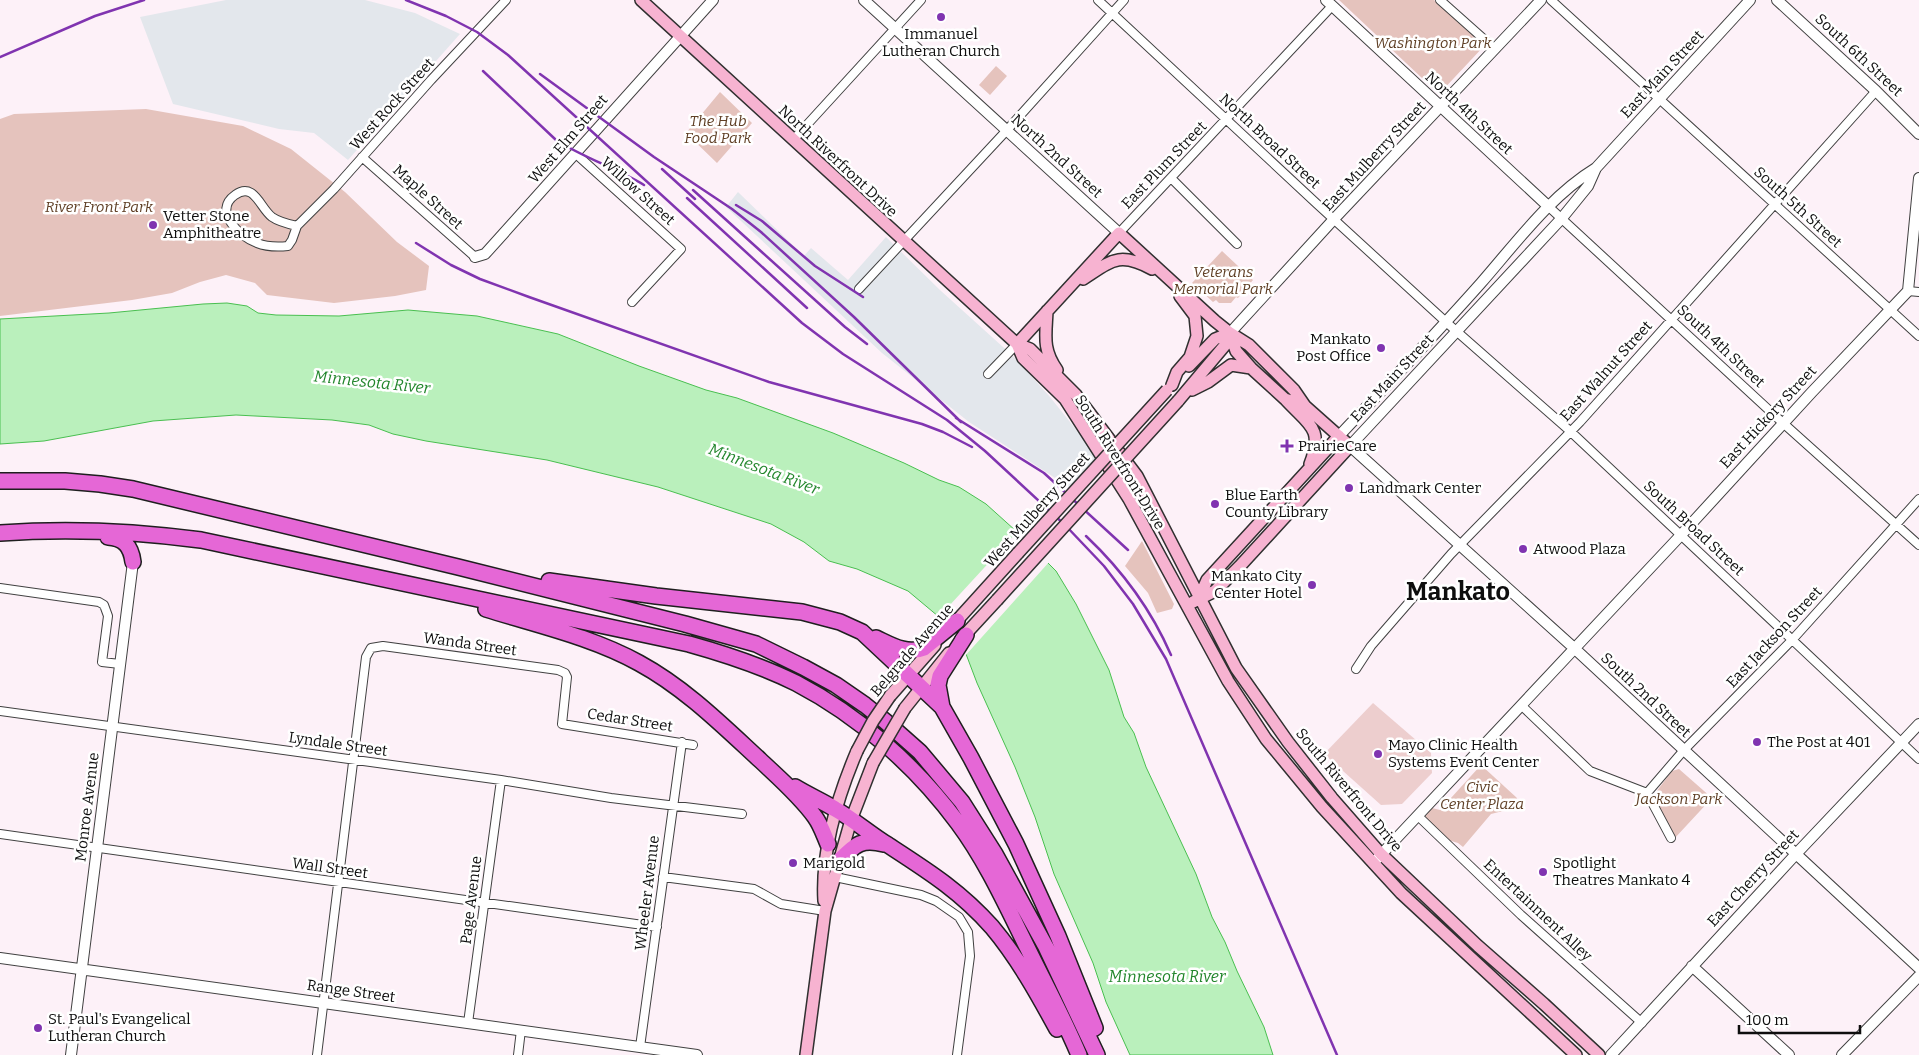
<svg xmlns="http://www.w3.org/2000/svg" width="1919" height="1055" viewBox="0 0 1919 1055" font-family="Bitter,serif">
<rect width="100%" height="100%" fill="#fdf1f8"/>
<path fill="#e3e7ec" d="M226,0h139l50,13 45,21 -112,126 -34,-27 -35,-4 -106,-25 -33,-87z
M738,192l66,64 7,-8 37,32 38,-43 55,54 72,65 37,41 48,60 -29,30 -100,-65 -87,-69 -156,-146z"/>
<path fill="#e5c3bd" d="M1339,0h95l51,45 -46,49z
M996,66l11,10 -17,19 -11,-10z
M720,92l32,31 -35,40 -31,-30z
M146,109l97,17 48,23 54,43 52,50 32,24 -3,24 -31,6 -61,7 -67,-8 -12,-12 -29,-8 -26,7 -28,11 -40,7 -132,16v-197l14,-5z
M1222,251l31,29 -15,18 -2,-1 -5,6h-12l-3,-3 -3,2 -21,-19z
M1142,541l32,63 -2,5 -15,4 -9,-20 -23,-27z
M1481,765l36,33 -10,12 -16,4 -28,33 -5,-4 -10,-3 -23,-21v-3l7,-8 8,2z
M1679,769l33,29 -38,41 -21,-43 19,-25z"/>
<path fill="#edcece" d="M1373,703l58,50 1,20 -30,31 -21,1 -57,-51z"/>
<path fill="#baf0bc" stroke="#49bf50" d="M227,303l20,3 11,7 18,2 63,1 69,-6 69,6 81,18 81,32 67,24 31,8 96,35 71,30 35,17 20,7 27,17 30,27 40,40 20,33 33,66 15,47 10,16 12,34 50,107 16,43 13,25 12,29 27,56 9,28h-143l-24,-53 -13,-39 -39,-89 -19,-57 -20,-50 -38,-84 -11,-29 -15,-27 -43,-36 -51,-22 -28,-8 -25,-19 -33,-18 -113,-37 -111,-27 -121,-19 -33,-7 -24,-9 -37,-5 -96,-5 -83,6 -109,20 -44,3v-125l109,-6 94,-9z"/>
<path fill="#fdf1f8" d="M1019,530l31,31 -85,95 -16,-28 -12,-9z"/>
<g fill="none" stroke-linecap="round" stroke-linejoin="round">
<defs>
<path id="minor" d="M1098,0l218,203 130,119 124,109 349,328
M1440,0l55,49
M1551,0l368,336
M793,140l128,-140
M576,154l105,95 -49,53
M362,157l113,100
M1171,178l66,66
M1549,207l234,216 136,122
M297,226c-9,-2 -18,-4 -25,-9 -12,-9 -18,-36 -37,-22 -23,16 5,42 22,48 10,4 21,4 31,3l4,-6 5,-14 37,-37 97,-109 75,-80
M1119,233l213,-227
M859,289l148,-159 117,-130
M1908,291l11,1
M988,374l29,-30
M0,588l99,14 5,3 4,11 -6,46 18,2
M1356,669l15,-23 80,-92 129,-132 296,-331
M1521,705l69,66 57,22 24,45
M0,711l501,69 110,18 131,16
M1647,793l37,-43 109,-111 126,-140
M1418,816l103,99 121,108
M0,834l657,93
M663,877l91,12 27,15 44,7
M835,877l86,18 15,6 23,16 9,15 2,24 -13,99
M468,1023l33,-243
M640,1047l42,-305
M317,1055l49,-398 5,-9 12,-2 175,24 7,3 2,4 -5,47 131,21
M518,1055l3,-25"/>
<path id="tertiary" d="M864,0l255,233
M1326,0l223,207
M1777,0l99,91 43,43
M1596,168l-8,18 -26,32 -212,228 224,202 345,320
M475,257l10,-3 228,-254
M1230,333l104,-114 207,-219
M1339,436c48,-51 96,-101 142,-153 35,-40 69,-87 115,-115l154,-168
M1377,859l304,-324 131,-143 96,-101 11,-113
M0,958l697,97
M1692,966l97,89
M71,1055l62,-493
M1611,1055l185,-201 123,-130
M1842,1055l77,-79"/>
<path id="secondary" d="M641,0l376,344 13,5 46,46 61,81 99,192 52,74 44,56 49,56 97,92 66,58 55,51
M1083,279c28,-18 36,-28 69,-10
M1047,311c-1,24 -5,38 10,59
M1230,333l6,18 15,17 34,31 20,7
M1017,344l6,14 42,41 64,100 99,182 38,58 56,68 79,86 175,162
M1017,344l102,-111 96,88 15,12 19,12 45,45 11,16 45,40 -110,120 -25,25 -22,11
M1189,366l26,-27 15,-6
M1172,385l5,-13 13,-15 7,-21 -2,-20 -15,-20
M1192,390l16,-8 23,-17 20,3
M1286,400c23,25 38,28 24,64
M1178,401l48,-57 4,-11
M1199,598l8,-18 132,-144
M952,626l66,-73
M961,639l36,-39
M890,696l45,-51
M905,708l44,-55
M824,901c-3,-51 13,-103 33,-150
M806,1055l19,-144 26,-91 22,-57"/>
<path id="motorway" d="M0,481h65l35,3 33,5 325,78 227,57 71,20 47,23 33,18 29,20 20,16 35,31 42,50 33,52 51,93 51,108
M0,533c68,-5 134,-2 201,7l488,104c36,10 73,22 107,39 63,33 120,83 162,140 29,39 49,84 70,126 17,35 36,70 51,106
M108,537c16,1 23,9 25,25
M549,581l107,15 146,16 38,10 22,10 80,75 29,51 45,86 42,92 37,92
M486,609c51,16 106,28 153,54 46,25 83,62 121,97 18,17 40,36 55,57 6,8 9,18 13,27
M876,638c15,7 31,17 48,10l33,-27
M942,707l-4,-22 2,-9 26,-41
M795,787c13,8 27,14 40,22 18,10 35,25 53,36 40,26 72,46 104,82 26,31 46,67 65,102
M840,860c15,-15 21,-22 44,-16"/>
</defs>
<use href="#minor" stroke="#414141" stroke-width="10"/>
<use href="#tertiary" stroke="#414141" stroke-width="12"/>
<use href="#secondary" stroke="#303030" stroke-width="14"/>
<use href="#motorway" stroke="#1f1f1f" stroke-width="18"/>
<use href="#minor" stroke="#fff" stroke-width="8"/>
<use href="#tertiary" stroke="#fff" stroke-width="10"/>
<use href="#secondary" stroke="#f7b3d1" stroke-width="11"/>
<use href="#motorway" stroke="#e567d6" stroke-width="15"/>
<path stroke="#8034b0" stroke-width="2.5" d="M406,0l40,16 31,16 31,23 294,268 41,31 104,66 38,31 81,75 38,40 29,38 33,55 171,396
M0,57l95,-41 49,-16
M483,71l73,69c28,18 60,28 88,45
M540,74l114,83 78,52 29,23 93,85 107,105
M662,169l33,30
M693,190l152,137 22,17
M687,198l120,110
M736,205l26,16 53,45 48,31
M416,243l35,22 29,14 49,18 240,85 153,42 21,8 29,15
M956,418l88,55 84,77
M1086,536c37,35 65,73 85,119"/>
<defs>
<path id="secondary-bridge" d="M1018,553l149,-163
M997,600l181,-199
M857,751l16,-30 17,-25
M873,763l32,-55"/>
</defs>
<use href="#secondary-bridge" stroke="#303030" stroke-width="14" stroke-linecap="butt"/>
<use href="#secondary-bridge" stroke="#f7b3d1" stroke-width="11"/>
</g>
<g fill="#8034b0" stroke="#fff" stroke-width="2">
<circle cx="941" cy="17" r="5"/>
<circle cx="153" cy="225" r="5"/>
<circle cx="1381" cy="348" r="5"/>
<path d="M1284.5 438.5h5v5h5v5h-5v5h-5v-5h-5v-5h5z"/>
<circle cx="1349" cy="488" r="5"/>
<circle cx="1215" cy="504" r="5"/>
<circle cx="1523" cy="549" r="5"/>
<circle cx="1312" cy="585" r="5"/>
<circle cx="1757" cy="742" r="5"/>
<circle cx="1378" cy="754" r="5"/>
<circle cx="793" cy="863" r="5"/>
<circle cx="1543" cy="872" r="5"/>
<circle cx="38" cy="1028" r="5"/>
</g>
<g text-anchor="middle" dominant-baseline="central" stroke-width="5" stroke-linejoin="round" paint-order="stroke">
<g font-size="15" fill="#0e0e0e" stroke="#fff" text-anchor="start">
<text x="941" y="34" text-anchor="middle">Immanuel<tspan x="941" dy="17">Lutheran Church</tspan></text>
<text x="163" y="216">Vetter Stone<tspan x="163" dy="17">Amphitheatre</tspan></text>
<text x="1371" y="339" text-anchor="end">Mankato<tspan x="1371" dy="17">Post Office</tspan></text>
<text x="1298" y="446">PrairieCare</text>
<text x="1359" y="488">Landmark Center</text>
<text x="1225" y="495">Blue Earth<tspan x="1225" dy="17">County Library</tspan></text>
<text x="1533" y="549">Atwood Plaza</text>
<text x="1302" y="576" text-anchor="end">Mankato City<tspan x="1302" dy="17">Center Hotel</tspan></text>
<text x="1767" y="742">The Post at 401</text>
<text x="1388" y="745">Mayo Clinic Health<tspan x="1388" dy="17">Systems Event Center</tspan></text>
<text x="803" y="863">Marigold</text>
<text x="1553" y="863">Spotlight<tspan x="1553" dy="17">Theatres Mankato 4</tspan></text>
<text x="48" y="1019">St. Paul's Evangelical<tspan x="48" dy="17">Lutheran Church</tspan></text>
</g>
<g font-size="15" font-style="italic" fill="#5f3f25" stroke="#fff">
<text x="1433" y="43">Washington Park</text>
<text x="718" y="121">The Hub<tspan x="718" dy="17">Food Park</tspan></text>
<text x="99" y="207">River Front Park</text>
<text x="1223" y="272">Veterans<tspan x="1223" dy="17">Memorial Park</tspan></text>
<text x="1482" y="787">Civic<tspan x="1482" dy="17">Center Plaza</tspan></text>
<text x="1679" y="799">Jackson Park</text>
</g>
<g font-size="15" fill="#0e0e0e" stroke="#fff">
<text transform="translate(1859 55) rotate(43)">South 6th Street</text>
<text transform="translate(1662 74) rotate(-47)">East Main Street</text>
<text transform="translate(392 104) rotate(-48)">West Rock Street</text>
<text transform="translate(1469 113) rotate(43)">North 4th Street</text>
<text transform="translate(568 139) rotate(-49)">West Elm Street</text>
<text transform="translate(1270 141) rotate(43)">North Broad Street</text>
<text transform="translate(1057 156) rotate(42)">North 2nd Street</text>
<text transform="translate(1374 156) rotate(-47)">East Mulberry Street</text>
<text transform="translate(838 161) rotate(43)">North Riverfront Drive</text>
<text transform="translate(1164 165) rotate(-46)">East Plum Street</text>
<text transform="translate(638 191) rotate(42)">Willow Street</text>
<text transform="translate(428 197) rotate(42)">Maple Street</text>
<text transform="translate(1798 207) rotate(42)">South 5th Street</text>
<text transform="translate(1721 346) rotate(43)">South 4th Street</text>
<text transform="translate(1606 371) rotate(-48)">East Walnut Street</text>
<text transform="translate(1392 378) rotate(-47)">East Main Street</text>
<text transform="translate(1768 417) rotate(-47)">East Hickory Street</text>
<text transform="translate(1120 462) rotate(58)">South Riverfront Drive</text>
<text transform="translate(1037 510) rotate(-48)">West Mulberry Street</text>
<text transform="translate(1694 528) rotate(43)">South Broad Street</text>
<text transform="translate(1774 637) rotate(-47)">East Jackson Street</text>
<text transform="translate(470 644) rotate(8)">Wanda Street</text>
<text transform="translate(912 650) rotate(-49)">Belgrade Avenue</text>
<text transform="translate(1646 695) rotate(43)">South 2nd Street</text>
<text transform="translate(630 720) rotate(9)">Cedar Street</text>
<text transform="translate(338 744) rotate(8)">Lyndale Street</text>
<text transform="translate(1349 790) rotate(50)">South Riverfront Drive</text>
<text transform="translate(87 807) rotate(-83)">Monroe Avenue</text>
<text transform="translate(330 868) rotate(8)">Wall Street</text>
<text transform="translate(1753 878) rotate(-47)">East Cherry Street</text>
<text transform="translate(647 893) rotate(-83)">Wheeler Avenue</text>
<text transform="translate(471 900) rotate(-83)">Page Avenue</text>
<text transform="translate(1538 910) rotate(43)">Entertainment Alley</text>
<text transform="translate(351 991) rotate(8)">Range Street</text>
</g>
<g font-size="16" font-style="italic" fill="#22862c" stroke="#fff">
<text transform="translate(372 382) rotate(6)">Minnesota River</text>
<text transform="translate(764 469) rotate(21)">Minnesota River</text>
<text x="1167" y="976">Minnesota River</text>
</g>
<g font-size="25" font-weight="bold" fill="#0e0e0e" stroke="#fff">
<text x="1458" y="592">Mankato</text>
</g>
</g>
<path d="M1739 1025v8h121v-8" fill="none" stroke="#0e0e0e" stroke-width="2.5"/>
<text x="1746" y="1025" font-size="15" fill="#0e0e0e" stroke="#ffffff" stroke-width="4" paint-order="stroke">100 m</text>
</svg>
